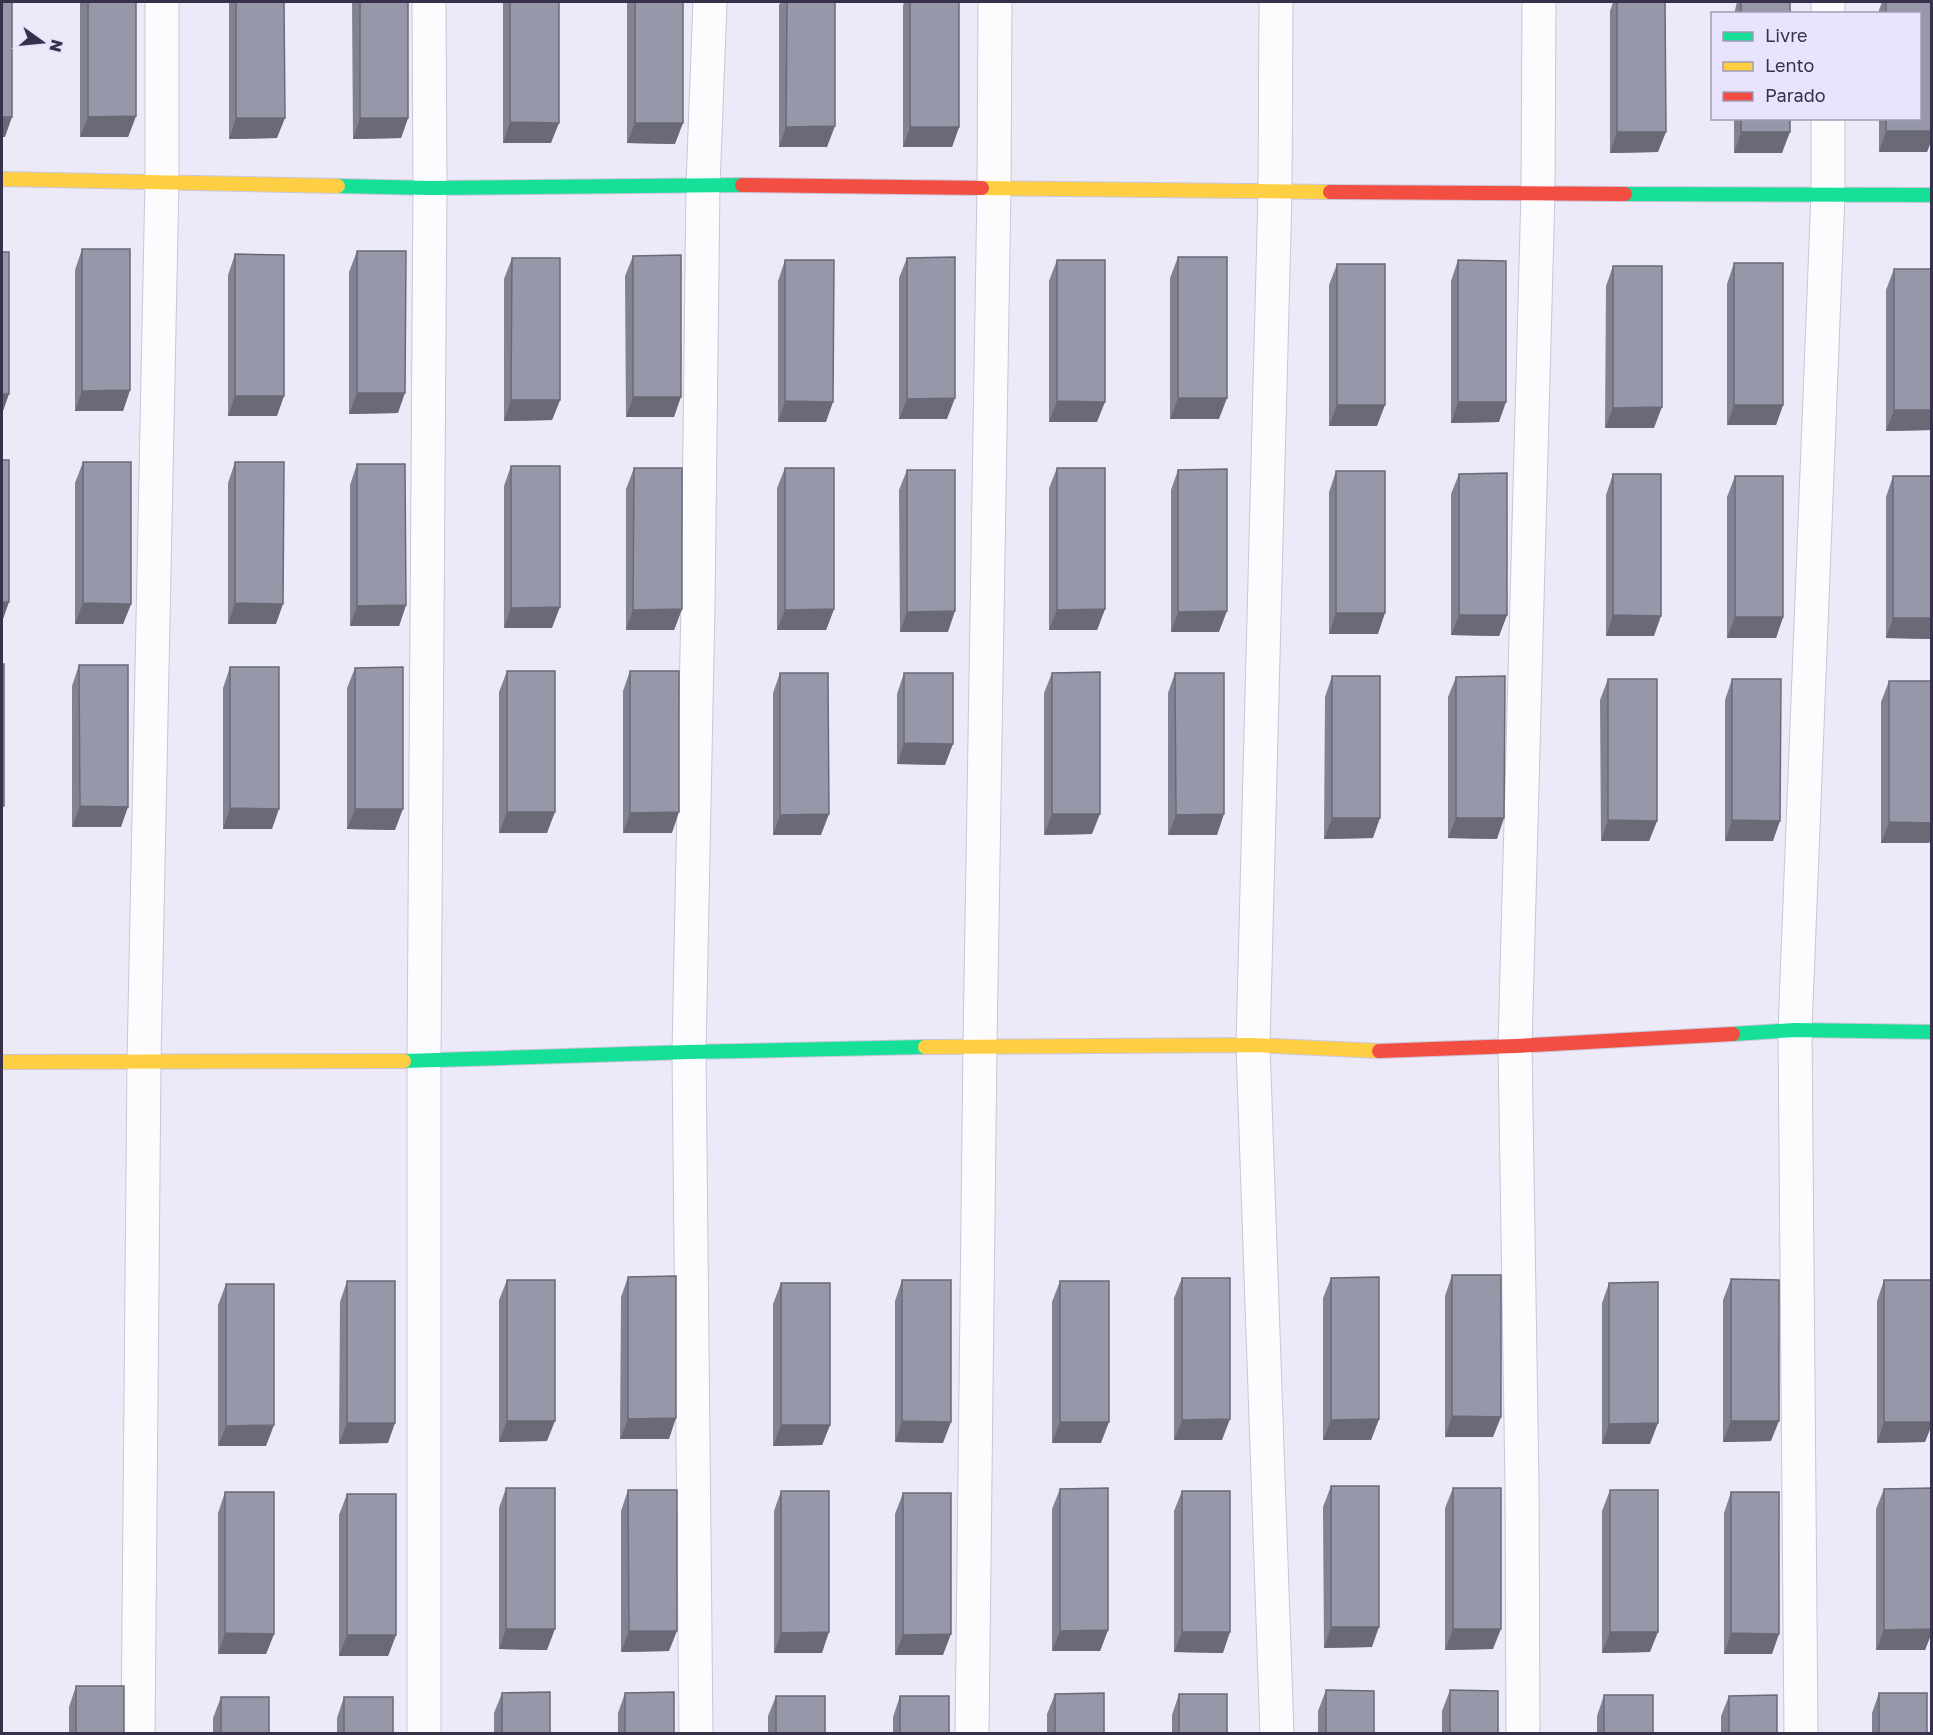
<svg xmlns="http://www.w3.org/2000/svg" width="1933" height="1735" viewBox="0 0 1933 1735" font-family="'Golos Text',sans-serif">
<rect width="100%" height="100%" fill="#ece9f8"/>
<g fill="none" stroke-linecap="round" stroke-linejoin="round">
<defs>
<path id="street" d="M1276,2l-1,190 -22,853 24,689
M1828,14v-12
M138,1734l6,-673 18,-880v-179
M424,1734v-673l6,-873 -1,-186
M696,1734l-7,-682 9,-447 5,-420 7,-183
M972,1734l8,-688 14,-858 1,-186
M1523,1734l-1,-250 -7,-438 23,-854 1,-190
M1801,1734l-6,-704 33,-836v-76"/>
<path id="fast" d="M338,186l92,2 312,-3
M1625,194l307,1
M1733,1034l62,-4 137,2
M404,1061l285,-9 236,-5"/>
<path id="slow" d="M2,179l336,7
M982,188l348,4
M925,1047l328,-2 126,6
M2,1062l402,-1"/>
<path id="jam" d="M742,185l240,3
M1330,192l295,2
M1379,1051l136,-5 218,-12"/>
</defs>
<use href="#street" stroke="#cac5d9" stroke-width="35"/>
<use href="#fast" stroke="#cac5d9" stroke-width="16"/>
<use href="#slow" stroke="#cac5d9" stroke-width="16"/>
<use href="#jam" stroke="#cac5d9" stroke-width="16"/>
<use href="#street" stroke="#fcfcfe" stroke-width="33"/>
<use href="#fast" stroke="#16e098" stroke-width="14"/>
<use href="#slow" stroke="#ffcf43" stroke-width="14"/>
<use href="#jam" stroke="#f24e42" stroke-width="14"/>
</g>
<path fill="#828292" d="M80,2h56v114l-8,21h-48z
M229,2h55l-7,136 -48,1z
M352,2h56v116l-7,20 -48,1z
M503,2h56l-8,141h-48z
M627,2h56l-8,142 -48,-1z
M781,2h54l-8,145h-48v-142z
M904,2h55v125l-7,20h-49v-141z
M1613,2h52l-7,150 -48,1v-142z
M1737,2h53v12h-56z
M1882,2h50v137l-5,13h-48v-34h41v-104h-41v-4z
M1734,118h56l-8,35h-48z
M82,249l48,141 -7,21h-48v-141z
M357,251l41,162 -49,1v-142z
M235,254l42,162h-49v-141z
M633,256l41,161h-48l-1,-141z
M1178,257l41,162h-49v-141z
M512,258l48,142 -8,20 -48,1v-142z
M907,258l40,161h-48v-141z
M785,260l41,162h-48v-141z
M1057,260l40,162h-48v-141z
M1458,260l41,162 -48,1v-142z
M1734,263l49,142 -7,20h-49v-141z
M1337,264l40,162h-48v-141z
M1613,266l41,162h-49l1,-142z
M1894,269h38v161l-46,1v-141z
M83,462l48,142 -8,20h-48v-141z
M235,462l41,162h-48v-141z
M357,464l49,141 -7,21h-49v-141z
M511,466l41,162h-48v-142z
M634,468l48,141 -8,21h-48v-141z
M785,468l49,141 -8,21h-49v-142z
M1057,468l48,141 -8,21h-48v-142z
M907,470l41,162h-48l-1,-142z
M1178,470l41,162h-48v-142z
M1336,471l42,163h-49v-142z
M1459,474l48,141 -8,21 -48,-1v-141z
M1613,474l41,162h-48v-141z
M1735,476l48,141 -7,21h-49v-141z
M1893,476h39v163l-46,-1v-141z
M79,665l42,162h-49v-141z
M230,667l42,162h-49v-141z
M355,668l40,162 -48,-1v-141z
M507,671l40,162h-48v-141z
M630,671l42,162h-49v-142z
M780,673l41,162h-48v-142z
M904,673l41,92 -48,-1v-70z
M1052,673l40,161 -48,1v-142z
M1175,673l42,162h-49v-142z
M1332,676l41,162 -49,1 1,-142z
M1456,677l41,162 -49,-1v-141z
M1608,679l49,142 -8,20h-48l-1,-141z
M1732,679l41,162h-48v-141z
M1889,681h43v156l-3,6h-48v-141z
M1452,1275l41,162h-48v-141z
M628,1277l41,162h-49l1,-142z
M1182,1278l40,162h-48v-142z
M1331,1278l48,141 -8,21h-48v-142z
M1731,1279l40,162 -48,1v-142z
M507,1280l40,161 -48,1v-142z
M902,1280l41,163 -48,-1v-141z
M1884,1280h48v144l-7,18 -48,1v-142z
M347,1281l41,162 -49,1 1,-142z
M1060,1281l41,162h-49v-141z
M781,1283l49,142 -8,20 -49,1v-142z
M1609,1283l41,161h-48v-141z
M226,1284l40,162h-48v-141z
M1331,1486l41,161 -48,1 -1,-141z
M506,1488l41,162 -48,-1v-141z
M1453,1488l40,161 -48,1v-142z
M1932,1488v144l-7,18h-49v-141l8,-20z
M1060,1489l48,141 -8,21h-48v-142z
M628,1490l41,161 -48,1v-141z
M1610,1490l40,162 -48,1v-142z
M781,1491l41,162h-48v-142z
M1182,1491l41,162 -49,-1v-141z
M225,1492l49,142 -8,20h-48v-141z
M1731,1492l41,162h-48v-141z
M903,1493l40,162h-48v-141z
M347,1494l49,141 -8,21h-49v-141z
M76,1686l48,48h-55v-27z
M1326,1690l48,44h-56v-23z
M1450,1690l48,44h-56v-23z
M502,1693l48,41h-56v-21z
M625,1693l49,41h-56v-21z
M1879,1693l48,41h-55v-21z
M1055,1694l49,40h-57v-20z
M1179,1694l48,40h-55v-19z
M1604,1695l49,39h-56v-18z
M776,1696l49,38h-57v-18z
M900,1696l49,38h-56v-17z
M1729,1696l48,38h-56v-18z
M221,1697l48,37h-56v-16z
M344,1697l49,37h-56v-16z"/>
<path fill="#6a6a77" d="M136,116l-8,21h-48l8,-20z
M2,117h10l-7,20h-3z
M236,118h49l-8,20 -48,1z
M360,118h48l-7,20 -48,1z
M510,122l49,1 -8,20h-48z
M635,123h48l-8,21 -48,-1z
M835,126l-8,21h-48l7,-20z
M910,127h49l-7,20h-49z
M1886,131h46v8l-5,13h-48z
M1617,132h49l-8,20 -48,1z
M1741,132h49l-8,21h-48z
M130,390l-7,21h-48l7,-20z
M357,393h48l-7,20 -49,1z
M2,394h7l-7,20z
M235,396h49l-7,20h-49z
M633,397h48l-7,20h-48z
M955,398l-8,21h-48l8,-20z
M1178,398h49l-8,21h-49z
M511,400h49l-8,20 -48,1z
M785,401l48,1 -7,20h-48z
M1057,401l48,1 -8,20h-48z
M1458,402h48l-7,20 -48,1z
M1337,405h48l-8,21h-48z
M1734,405h49l-7,20h-49z
M1662,407l-8,21h-49l8,-20z
M1894,410h38v20l-46,1z
M2,602h7l-7,20z
M83,603l48,1 -8,20h-48z
M235,603l48,1 -7,20h-48z
M406,605l-7,21h-49l7,-20z
M560,607l-8,21h-48l7,-20z
M682,609l-8,21h-48l7,-20z
M834,609l-8,21h-49l8,-20z
M1105,609l-8,21h-48l8,-20z
M955,611l-7,21h-48l7,-20z
M1227,611l-8,21h-48l7,-20z
M1336,613h49l-7,21h-49z
M1459,615h48l-8,21 -48,-1z
M1613,615l48,1 -7,20h-48z
M1735,617h48l-7,21h-49z
M1893,618h39v21l-46,-1z
M904,743l49,1 -8,21 -48,-1z
M80,806l48,1 -7,20h-49z
M230,808l49,1 -7,20h-49z
M355,809h48l-8,21 -48,-1z
M507,812h48l-8,21h-48z
M679,812l-7,21h-49l7,-20z
M829,814l-8,21h-48l7,-20z
M1052,814h48l-8,20 -48,1z
M1224,814l-7,21h-49l8,-20z
M1332,818h48l-7,20 -49,1z
M1456,818h48l-7,21 -49,-1z
M1608,820l49,1 -8,20h-48z
M1732,820l48,1 -7,20h-48z
M1889,822l43,1v14l-3,6h-48z
M1452,1416l49,1 -8,20h-48z
M676,1418l-7,21h-49l8,-20z
M1230,1419l-8,21h-48l8,-20z
M1379,1419l-8,21h-48l8,-20z
M507,1421h48l-8,20 -48,1z
M902,1421l49,1 -8,21 -48,-1z
M1731,1421h48l-8,20 -48,1z
M1060,1422h49l-8,21h-49z
M1884,1422h48v2l-7,18 -48,1z
M347,1423h48l-7,20 -49,1z
M1658,1423l-8,21h-48l7,-20z
M274,1425l-8,21h-48l8,-20z
M781,1425h49l-8,20 -49,1z
M1331,1627h48l-7,20 -48,1z
M506,1629h49l-8,21 -48,-1z
M1453,1629h48l-8,20 -48,1z
M1932,1629v3l-7,18h-49l8,-20z
M1108,1630l-8,21h-48l8,-20z
M629,1631h48l-8,20 -48,1z
M829,1632l-7,21h-48l7,-20z
M1182,1632h48l-7,21 -49,-1z
M1610,1632h48l-8,20 -48,1z
M225,1633l49,1 -8,20h-48z
M1731,1633l48,1 -7,20h-48z
M951,1634l-8,21h-48l8,-20z
M347,1635h49l-8,21h-49z"/>
<path fill="#9797aa" stroke="#6a6a77" stroke-width="1.5" d="M2,2h10v115h-10z
M88,2h48v114l-48,1z
M236,2h48l1,116h-49z
M360,2h48v116h-48z
M510,2h49v121l-49,-1z
M635,2h48v121h-48z
M787,2h48v124l-49,1z
M910,2h49v125h-49z
M1617,2h48l1,130h-49z
M1741,2h49v12h-49z
M1886,2h46v129h-46v-13h34v-104h-34z
M1741,118h49v14h-49z
M82,249h48v141l-48,1z
M357,251h49l-1,142h-48z
M2,252h7v142h-7z
M235,254l49,1v141h-49z
M681,255v142h-48v-141z
M955,257v141l-48,1v-141z
M1178,257h49v141h-49z
M512,258h48v142h-49z
M785,260h49l-1,142 -48,-1z
M1057,260h48v142l-48,-1z
M1458,260l48,1v141h-48z
M1734,263h49v142h-49z
M1337,264h48v141h-48z
M1613,266h49v141l-49,1z
M1894,269h38v141h-38z
M2,460h7v142h-7z
M83,462h48v142l-48,-1z
M235,462h49l-1,142 -48,-1z
M357,464h48l1,141 -49,1z
M511,466h49v141l-49,1z
M634,468h48v141l-49,1z
M785,468h49v141l-49,1z
M1057,468h48v141l-48,1z
M1227,469v142l-49,1v-142z
M907,470h48v141l-48,1z
M1336,471h49v142h-49z
M1507,473v142h-48v-141z
M1613,474h48v142l-48,-1z
M1735,476h48v141h-48z
M1893,476h39v142h-39z
M2,664h2v142h-2z
M79,665h49v142l-48,-1z
M230,667h49v142l-49,-1z
M403,667v142h-48v-141z
M507,671h48v141h-48z
M630,671h49v141l-49,1z
M1100,672v142h-48v-141z
M780,673h48l1,141 -49,1z
M904,673h49v71l-49,-1z
M1175,673h49v141l-48,1z
M1332,676h48v142h-48z
M1505,676l-1,142h-48v-141z
M1608,679h49v142l-49,-1z
M1732,679h49l-1,142 -48,-1z
M1889,681h43v142l-43,-1z
M1452,1275h49v142l-49,-1z
M676,1276v142l-48,1v-142z
M1379,1277v142l-48,1v-142z
M1182,1278h48v141l-48,1z
M1731,1279l48,1v141h-48z
M507,1280h48v141h-48z
M902,1280h49v142l-49,-1z
M1884,1280h48v142h-48z
M347,1281h48v142h-48z
M1060,1281h49v141h-49z
M1658,1282v141l-49,1v-141z
M781,1283h49v142h-49z
M226,1284h48v141l-48,1z
M1331,1486h48v141h-48z
M506,1488h49v141h-49z
M1108,1488v142l-48,1v-142z
M1453,1488h48v141h-48z
M1932,1488v141l-48,1v-141z
M628,1490h49v141h-48z
M1610,1490h48v142h-48z
M781,1491h48v141l-48,1z
M1182,1491h48v141h-48z
M225,1492h49v142l-49,-1z
M1731,1492h48v142l-48,-1z
M903,1493h48v141l-48,1z
M347,1494h49v141h-49z
M76,1686h48v48h-48z
M1326,1690l48,1v43h-48z
M1450,1690l48,1v43h-48z
M550,1692v42h-48v-41z
M674,1692v42h-49v-41z
M1104,1693v41h-49v-40z
M1879,1693h48v41h-48z
M1179,1694h48v40h-48z
M1604,1695h49v39h-49z
M1777,1695v39h-48v-38z
M776,1696h49v38h-49z
M900,1696h49v38h-49z
M221,1697h48v37h-48z
M344,1697h49v37h-49z"/>
<rect width="1933" height="1735" fill="none" stroke="#37314b" stroke-width="6"/>
<rect x="1711" y="12" width="210" height="108" fill="#e8e3fe" stroke="#a19cb6" stroke-width="1.5"/>
<rect x="1723" y="32" width="30" height="9" fill="#16e098" stroke="#a19cb6" stroke-width="1.5"/>
<text x="1765" y="42" font-size="18" fill="#37314b">Livre</text>
<rect x="1723" y="62" width="30" height="9" fill="#ffcf43" stroke="#a19cb6" stroke-width="1.5"/>
<text x="1765" y="72" font-size="18" fill="#37314b">Lento</text>
<rect x="1723" y="92" width="30" height="9" fill="#f24e42" stroke="#a19cb6" stroke-width="1.5"/>
<text x="1765" y="102" font-size="18" fill="#37314b">Parado</text>
<g transform="translate(42 42) rotate(105)" stroke="#e8e3fe" stroke-width="4.5" paint-order="stroke">
<path d="M0-4.5L10 22L0 15L-10 22Z" fill="#37314b"/>
<text y="-9" font-size="16" font-weight="bold" text-anchor="middle" fill="#37314b">N</text>
</g>
</svg>
